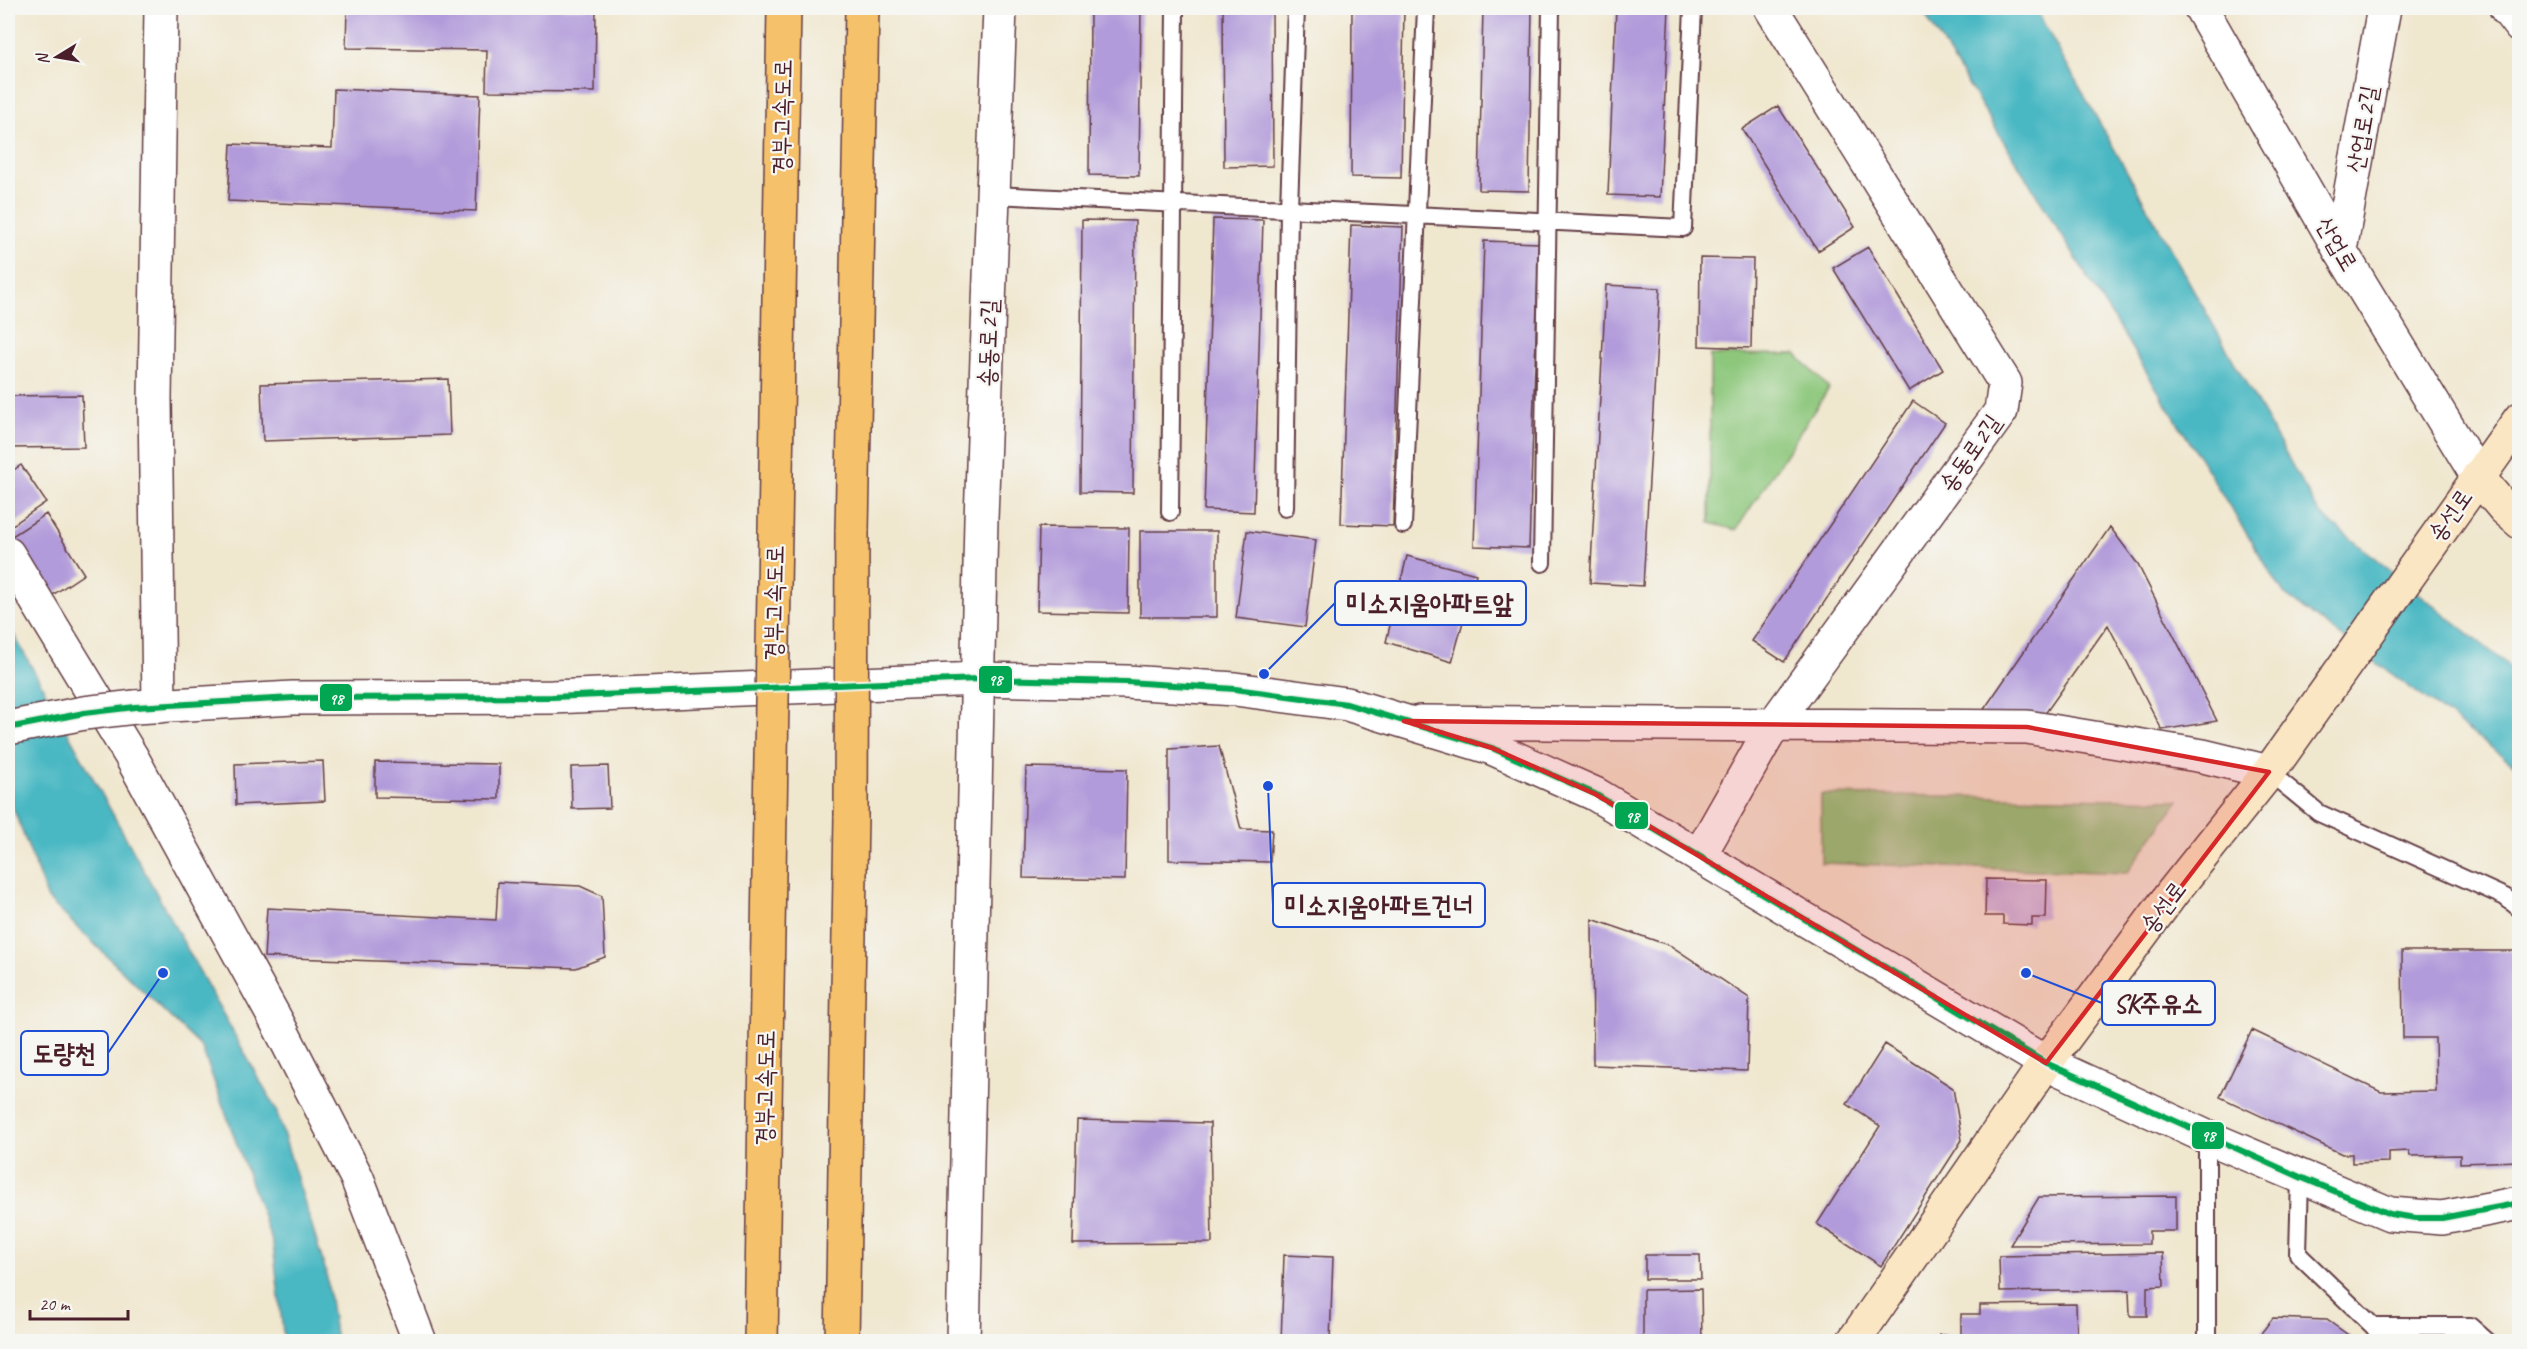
<svg xmlns="http://www.w3.org/2000/svg" width="2527" height="1349" viewBox="0 0 2527 1349" font-family="Caveat,'Poor Story',sans-serif">
<rect width="100%" height="100%" fill="#f6f6f2"/>
<filter id="ink" filterUnits="userSpaceOnUse"><feTurbulence type="fractalNoise" baseFrequency=".0167" numOctaves="2"/><feDisplacementMap in="SourceGraphic" scale="12" xChannelSelector="R" yChannelSelector="G"/><feConvolveMatrix kernelMatrix="1 2 1 2 8 2 1 2 1" color-interpolation-filters="sRGB"/></filter>
<filter id="wash" filterUnits="userSpaceOnUse"><feTurbulence type="fractalNoise" baseFrequency=".008" numOctaves="4" result="noise"/><feDisplacementMap in="SourceGraphic" scale="24" xChannelSelector="R" yChannelSelector="G"/><feGaussianBlur stdDeviation="1.35" result="paint"/><feColorMatrix in="noise" values="0 0 0 0 0 0 0 0 0 0 0 0 0 0 0 0 0 1.4 0 .05"/><feComposite in="paint" operator="in"/></filter>
<g filter="url(#wash)">
<rect width="100%" height="100%" fill="#f0e7cf"/>
<path fill="#8dc77c" stroke="#6c7354" stroke-width="1.5" d="M1796,354l33,34 -93,142 -26,-7v-168z
M1821,794l358,6 -52,73 -306,-10z"/>
<path fill="#4ab8c3" stroke="#4a6c77" stroke-width="1.5" d="M1921,8h114l284,505 200,161v94l-235,-174z
M8,624l268,486 50,162 10,69h-52l-11,-97 -71,-196 -154,-149 -40,-105z"/>
<g id="blocks">
<path fill="#b29bda" d="M347,8h249l-1,84 -109,-1 1,-41 -141,-2z
M1090,8h51l-2,168 -50,-1z
M1223,8h49l1,158 -49,1z
M1352,8h52l-3,170 -50,-1z
M1483,8h49l-3,183 -50,-1z
M1616,8h53l-9,189 -52,-2z
M334,89l146,6 -4,116 -248,-10 3,-57 101,4z
M1778,106l77,121 -37,24 -76,-122z
M1213,219l50,1 -9,292 -50,-2z
M1082,220l53,1 -2,272 -53,-1z
M1351,225l52,2 -10,299 -52,-2z
M1484,241l55,2 -10,305 -55,-2z
M1868,247l75,123 -34,21 -76,-123z
M1700,258l53,1 -2,89 -52,-2z
M1606,285l54,3 -17,298 -53,-3z
M448,379l2,56 -187,6 -2,-57z
M82,395l2,52 -76,1v-52z
M1913,401l32,22 -161,239 -32,-21z
M21,465l25,37 -38,26v-54z
M46,514l38,60 -36,24 -39,-60z
M1039,527l90,1 -1,85 -91,-2z
M2110,527l27,36 80,158 -55,9 -54,-105 -71,100 -59,-7z
M1140,531h77v86h-77z
M1247,531l69,9 -11,87 -69,-9z
M1407,556l69,18 -24,88 -66,-20z
M1219,746l22,83 31,1 -2,32 -101,-2v-111z
M323,761l2,40 -89,4 -1,-41z
M375,762l124,2v35l-124,-2z
M608,766l2,42 -38,1 -1,-42z
M1026,767l101,2 -2,111 -102,-2z
M1986,879l61,1 -1,38h-14v7l-29,-1v-8h-18z
M498,882l82,4 22,10 3,61 -29,11 -312,-11 3,-49 229,12z
M1592,919l79,27 78,52 -2,73 -154,-6z
M2402,951h118v210l-60,2v-8l-50,1 -1,-5 -20,1v10l-37,1v-9h-10l-122,-57 32,-67 129,62 55,-1 -1,-53h-32z
M1885,1044l68,44 9,52 -81,126 -64,-42 63,-98 -33,-22z
M1077,1120l133,3 2,120 -139,1z
M2176,1196v35h-27v13l-139,1 29,-48z
M2163,1253l1,33 -17,1v29h-17l-1,-26 -129,2 -1,-36z
M1284,1255l49,2 -3,85h-49z
M1645,1255h55l1,24h-56z
M1701,1289l1,53h-59v-52z
M2076,1304l1,38h-138v-7h22v-21h19v-9z
M2273,1318l54,2 24,17v5h-97z"/>
</g>
</g>
<g filter="url(#ink)">
<use href="#blocks" fill-opacity="0" stroke="#633d44" stroke-width="1.5"/>
<g fill="none" stroke-linecap="round" stroke-linejoin="round">
<defs>
<path id="service" d="M994,195l689,33 10,-220
M1285,508l4,-300 7,-200
M1170,512l5,-504
M1403,525l23,-517
M1542,563l9,-555
M2269,772l50,41 186,84 15,12
M2300,1177l-2,77 75,72 12,16
M2373,1326h97l18,16
M2207,1342v-205"/>
<path id="minor" d="M2506,8l14,18
M2340,250l44,-242
M8,554l123,202 147,268 79,154 63,164
M159,706l-4,-308 6,-390
M1420,722l607,5 176,29 66,16
M1699,856l75,-132 227,-313 4,-28 -234,-375
M963,1342l18,-823 19,-511"/>
<path id="tertiary" d="M2201,8l139,242 138,227
M135,707l158,-9 259,-1 426,-18 149,3 108,7 112,15 145,44 103,46 451,269 161,74 183,77 52,4 78,-15"/>
<path id="secondary" d="M2478,477l26,31 16,14
M1853,1342l193,-279 127,-171 96,-120 251,-353"/>
<path id="motorway" d="M775,532l9,-524
M852,532l10,-524
M761,1342l9,-527
M842,1342l9,-526"/>
</defs>
<use href="#service" stroke="#633d44" stroke-width="20"/>
<use href="#minor" stroke="#633d44" stroke-width="36"/>
<use href="#tertiary" stroke="#633d44" stroke-width="36"/>
<use href="#secondary" stroke="#633d44" stroke-width="36"/>
<use href="#motorway" stroke="#633d44" stroke-width="36"/>
<use href="#service" stroke="#fff" stroke-width="16"/>
<use href="#minor" stroke="#fff" stroke-width="33"/>
<use href="#tertiary" stroke="#fff" stroke-width="33"/>
<use href="#secondary" stroke="#fbe6c4" stroke-width="33"/>
<use href="#motorway" stroke="#f5c16b" stroke-width="33"/>
<defs>
<path id="tertiary-bridge" d="M8,728l76,-15 51,-6"/>
<path id="motorway-bridge" d="M770,815l5,-283
M851,816l1,-284"/>
</defs>
<use href="#tertiary-bridge" stroke="#633d44" stroke-width="36" stroke-linecap="butt"/>
<use href="#motorway-bridge" stroke="#633d44" stroke-width="36" stroke-linecap="butt"/>
<use href="#tertiary-bridge" stroke="#fff" stroke-width="33"/>
<use href="#motorway-bridge" stroke="#f5c16b" stroke-width="33"/>
<defs>
<path id="bus-1" d="M8,728l76,-15 51,-6 158,-9 259,-1 426,-18 149,3 108,7 112,15 145,44 103,46 451,269 254,114 90,37 26,4h26l78,-15"/>
</defs>
<use href="#bus-1" stroke="#f6f6f2" stroke-width="10"/>
<use href="#bus-1" stroke="#00a651" stroke-width="6"/>
</g>
</g>
<path fill="#d62828" fill-opacity="0.2" stroke="#d62828" stroke-width="4.5" stroke-linejoin="round" d="M1404,721l623,6 242,45 -223,291 -451,-269 -103,-46z"/>
<g text-anchor="middle" dominant-baseline="central" stroke-width="4.5" stroke-linejoin="round" paint-order="stroke">
<g font-size="24" fill="#4a1f2b" stroke="#f6f6f2">
<text transform="translate(782 117) rotate(-89)">경부고속도로</text>
<text transform="translate(2362 129) rotate(-80)">산업로2길</text>
<text transform="translate(2337 244) rotate(60)">산업로</text>
<text transform="translate(988 343) rotate(-88)">송동로2길</text>
<text transform="translate(1970 453) rotate(-55)">송동로2길</text>
<text transform="translate(2450 515) rotate(-55)">송선로</text>
<text transform="translate(774 603) rotate(-89)">경부고속도로</text>
<text transform="translate(2163 907) rotate(-53)">송선로</text>
<text transform="translate(765 1088) rotate(-89)">경부고속도로</text>
</g>
</g>
<path fill="none" stroke="#1d4ed8" stroke-width="2" d="M1264 674L1335 603M1268 786L1273 905M2026 973L2102 1003M163 973L108 1053"/>
<g fill="#1d4ed8" stroke="#f6f6f2" stroke-width="2">
<circle cx="1264" cy="674" r="6"/>
<circle cx="1268" cy="786" r="6"/>
<circle cx="2026" cy="973" r="6"/>
<circle cx="163" cy="973" r="6"/>
</g>
<g fill="#f6f6f2" stroke="#1d4ed8" stroke-width="2">
<rect x="1335" y="581" width="191" height="44" rx="6"/>
<rect x="1273" y="883" width="212" height="44" rx="6"/>
<rect x="2102" y="981" width="113" height="44" rx="6"/>
<rect x="21" y="1031" width="87" height="44" rx="6"/>
</g>
<g font-size="26" text-anchor="middle" font-weight="bold" fill="#4a1f2b">
<text x="1430" y="612">미소지움아파트앞</text>
<text x="1379" y="914">미소지움아파트건너</text>
<text x="2158" y="1012">SK주유소</text>
<text x="64" y="1062">도량천</text>
</g>
<g stroke="#f6f6f2" stroke-width="2">
<rect x="978" y="665" width="35" height="29" rx="6" fill="#00a651"/>
<rect x="319" y="683" width="34" height="29" rx="6" fill="#00a651"/>
<rect x="1614" y="801" width="35" height="29" rx="6" fill="#00a651"/>
<rect x="2191" y="1121" width="34" height="29" rx="6" fill="#00a651"/>
</g>
<g font-size="16" text-anchor="middle" font-weight="bold" fill="#fff">
<text x="995" y="685">98</text>
<text x="336" y="704">98</text>
<text x="1632" y="822">98</text>
<text x="2208" y="1141">98</text>
</g>
<rect width="2527" height="1349" fill="none" stroke="#f6f6f2" stroke-width="30"/>
<g transform="translate(57 57) rotate(259)" stroke="#f6f6f2" stroke-width="4.5" paint-order="stroke">
<path d="M0-4.5L10 22L0 15L-10 22Z" fill="#4a1f2b"/>
<text y="-9" font-size="16" font-weight="bold" text-anchor="middle" fill="#4a1f2b">N</text>
</g>
<path d="M30 1310v9h98v-9" fill="none" stroke="#4a1f2b" stroke-width="3"/>
<text x="39" y="1310" font-size="18" fill="#4a1f2b" stroke="#f6f6f2" stroke-width="4.5" paint-order="stroke">20 m</text>
</svg>
